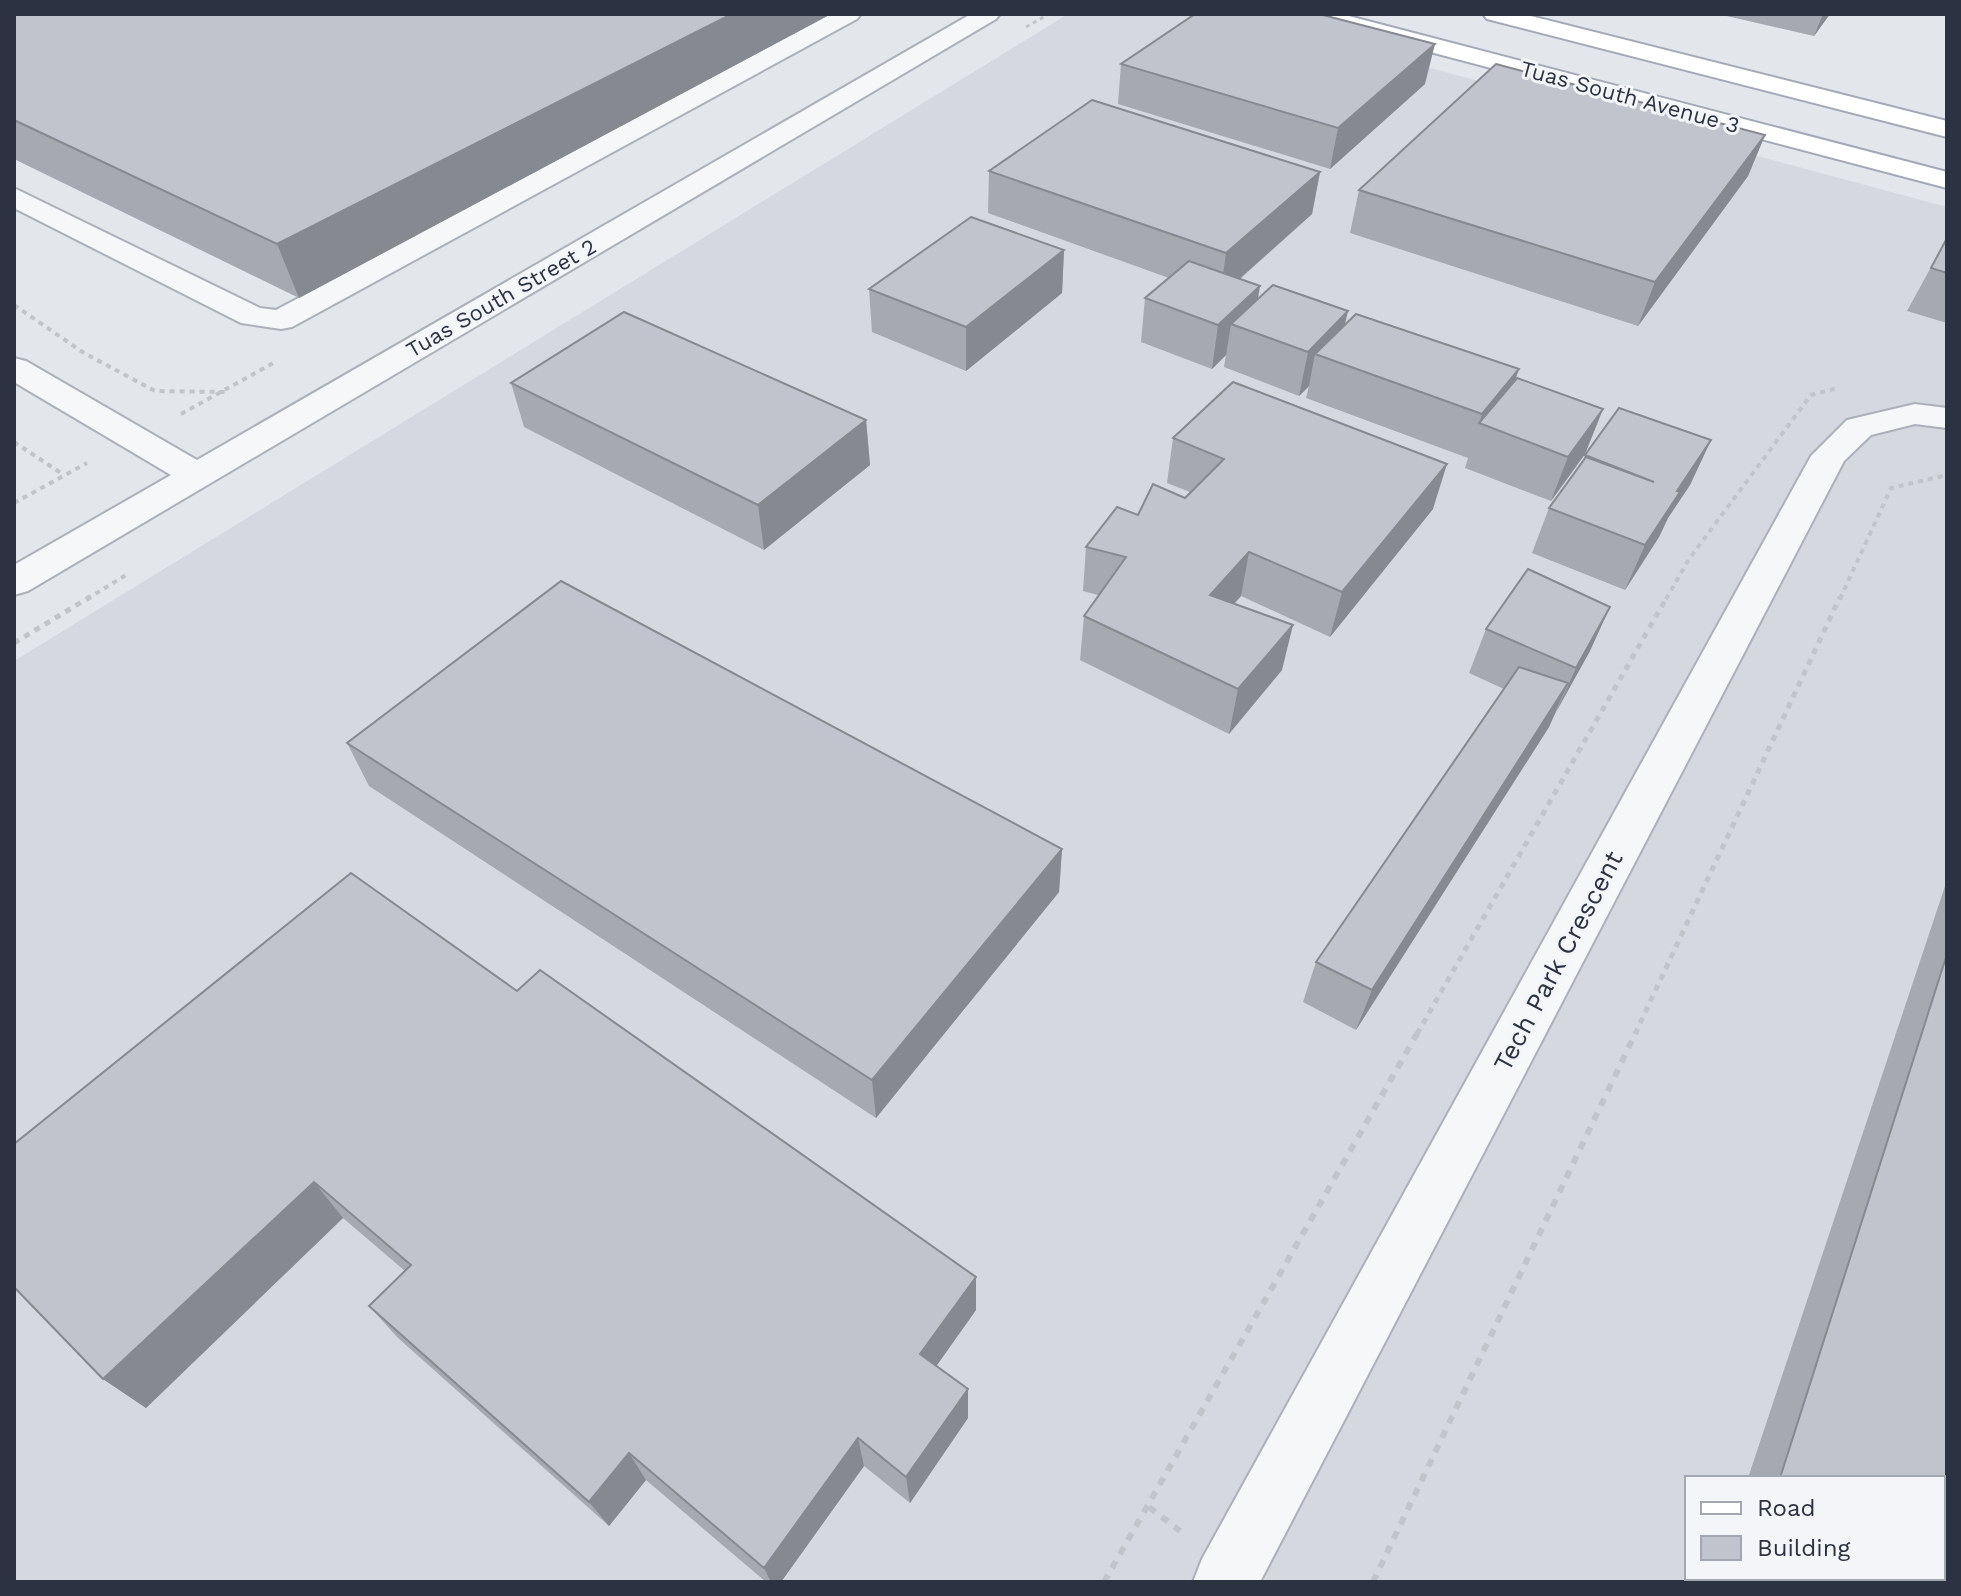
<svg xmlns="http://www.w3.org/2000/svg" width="1961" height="1596" viewBox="0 0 1961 1596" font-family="'Work Sans',sans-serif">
<rect width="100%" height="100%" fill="#e3e6eb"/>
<path fill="#d6d8e0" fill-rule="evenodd" d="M1068,14h161l718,193v1375h-1933v-921zM1687,1478h256v100h-256z"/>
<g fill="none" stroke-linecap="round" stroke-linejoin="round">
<defs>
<path id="minor" d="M831,14h30l-4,5 -565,308 -11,2 -40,-6 -227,-115v-20l246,120 16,2z
M971,14h29l-4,5 -968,572 -14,4v-30l157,-90 -157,-93v-24l12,3 171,99z
M1915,404l32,4v20l-32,-4 -44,11 -27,26 -584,1121h-67l9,-23 609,-1103 36,-36z"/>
<path id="major" d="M1301,14h40l606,158v16l-642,-169z
M1483,14h40l424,107v16l-460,-118z"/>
</defs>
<use href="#minor" stroke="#acb0b8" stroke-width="4"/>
<use href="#major" stroke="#a3a9b6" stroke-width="4"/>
<path stroke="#c1c4c9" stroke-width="3" stroke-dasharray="4 4" stroke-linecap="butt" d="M1026,27l23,-13"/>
<path stroke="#c1c4c9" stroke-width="4" stroke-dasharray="5 5" stroke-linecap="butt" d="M14,305l70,48 71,38 70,1
M181,414l96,-53
M14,442l50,33
M14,503l73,-40
M87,599l39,-24
M1666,599l23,-40 122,-164 27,-7
M1840,599l51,-111 56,-13"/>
<path stroke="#c1c4c9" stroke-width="5" stroke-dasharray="6 6" stroke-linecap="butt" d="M14,643l76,-46
M1417,1034l250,-437
M1635,1034l205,-437"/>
<path stroke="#c1c4c9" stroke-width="6" stroke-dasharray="8 8" stroke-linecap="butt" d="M1149,1507l31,24
M1104,1582l314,-550
M1373,1582l263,-550"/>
<use href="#minor" fill="#f6f7f9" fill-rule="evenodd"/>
<use href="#major" fill="#fff" fill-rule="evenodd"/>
</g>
<path fill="#a6a9b0" d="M14,14h817l-532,284 -285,-139z
M1718,14h112l-16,22z
M1121,64l304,20 -95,85 -212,-65z
M1765,135l-17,41 -110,150 -288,-93 9,-43z
M989,171l331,1 -8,42 -72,65 18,19 87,27 258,84 -18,45 -34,47 -86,-33 3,-10 -162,-60 3,-12 -10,10 -75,-29 2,-12 -14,14 -71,-27 4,-44 24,-20 -181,-65z
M1947,238v85l-40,-12z
M1064,250l-2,43 -96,78 -94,-39 -3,-43z
M511,383l355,37 4,45 -106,85 -240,-123z
M1173,438l260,71 -103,128 -89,-41 -7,8 48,66 -53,64 -149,-74 4,-44 14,-21 -15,-4 3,-44 52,-32 47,-17 5,-6 -23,-9z
M1711,440l-21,45 -22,33 -9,19 -34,53 -93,-37 17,-45 33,-45 3,-8z
M1486,629l104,22 -34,61 -7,15 -193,303 -53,-28 13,-40 188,-273 -35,-16z
M347,743l715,106 -3,43 -183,226 -507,-332z
M1947,880v702h-233l1,-4h228v-100h-195z
M517,991l459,286v33l-40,56 32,23v29l-58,85 -46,-37 -83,116h-15l-120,-102 -37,46 -211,-188 -29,-32 36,-35 -62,-53 -197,190 -43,-29z"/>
<path fill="#878990" d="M732,14h99l-532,284 -22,-54z
M1823,14h7l-16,22z
M1435,44l-10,40 -95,85 8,-41z
M1765,135l-17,41 -110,150 17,-44z
M1320,172l-8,42 -92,82 6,-43z
M1064,250l-2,43 -96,78v-44z
M1260,286l-7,44 -22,-6 -5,31 -14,14 6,-44z
M1348,311l-10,44 -23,-1 -6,32 -10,10 9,-44z
M1519,369l-15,44 -25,10 3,-9z
M1603,409l-18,45 -34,47 17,-44z
M866,420l4,45 -106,85 -6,-45z
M1711,440l-21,45 -22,33 -9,19 -34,53 20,-45 32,-54z
M1447,464l-14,45 -103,128 12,-45z
M1249,552l-8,44 -39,44 8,-45z
M1610,607l-20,44 -34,61 20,-44z
M1293,625l-11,45 -53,64 9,-45z
M1568,683l-19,44 -193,303 16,-40z
M1062,849l-3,43 -183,226 -4,-38z
M314,1182l29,36 -197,190 -43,-29z
M976,1277v33l-53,75 -3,-31z
M968,1389v29l-58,85 -4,-26z
M858,1438l6,28 -83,116h-10l-7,-14z
M629,1453l17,27 -37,46 -20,-24z"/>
<path fill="#c1c4cd" stroke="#878990" stroke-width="2" d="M14,14h718l-455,230 -263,-124z
M1195,14h124l116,30 -97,84 -217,-64z
M1496,64l269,71 -110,147 -296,-92z
M1092,100l228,72 -94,81 -237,-82z
M971,217l93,33 -98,77 -97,-38z
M1947,238v35l-16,-5z
M1189,261l71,25 -42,39 -73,-27z
M1273,285l75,26 -40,41 -77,-28z
M624,312l242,108 -108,85 -247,-122z
M1356,314l163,55 -37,45 -167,-60z
M1517,378l86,31 -35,48 -89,-34z
M1233,382l214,82 -105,128 -93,-40 -39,43 83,30 -55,64 -154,-73 42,-59 -40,-10 31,-40 21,8 15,-31 32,14 39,-39 -51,-21z
M1619,408l92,32 -34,51 3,1 -35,53 -96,-37 37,-51 68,25 -69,-27z
M1528,569l82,38 -34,61 -90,-39z
M561,581l501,268 -190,231 -525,-337z
M1519,667l49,16 -196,307 -56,-28z
M351,873l166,118 23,-21 436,307 -56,77 48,35 -62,88 -48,-39 -94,130 -135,-115 -40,49 -220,-196 42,-41 -97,-83 -211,197 -89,-92v-143z
M1947,954v628h-201l2,-4h195v-100h-163z"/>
<g text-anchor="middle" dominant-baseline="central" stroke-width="6" stroke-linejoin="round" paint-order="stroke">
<g font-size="22" fill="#2c3242" stroke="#f3f5f8">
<text transform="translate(1630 97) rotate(15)">Tuas South Avenue 3</text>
<text transform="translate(501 298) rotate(-30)">Tuas South Street 2</text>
</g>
<g font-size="26" fill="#2c3242" stroke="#f3f5f8">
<text transform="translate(1558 961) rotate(-62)">Tech Park Crescent</text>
</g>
</g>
<rect width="1961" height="1596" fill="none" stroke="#2c3242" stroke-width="32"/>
<rect x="1685" y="1476" width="260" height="104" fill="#f3f5f8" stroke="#a3a7af" stroke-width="2"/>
<rect x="1701" y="1502" width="40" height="12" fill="#ffffff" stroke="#a3a7af" stroke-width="2"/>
<text x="1757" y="1516" font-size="24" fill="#2c3242">Road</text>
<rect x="1701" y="1536" width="40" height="24" fill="#c1c4cd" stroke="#a3a7af" stroke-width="2"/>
<text x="1757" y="1556" font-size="24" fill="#2c3242">Building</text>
</svg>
